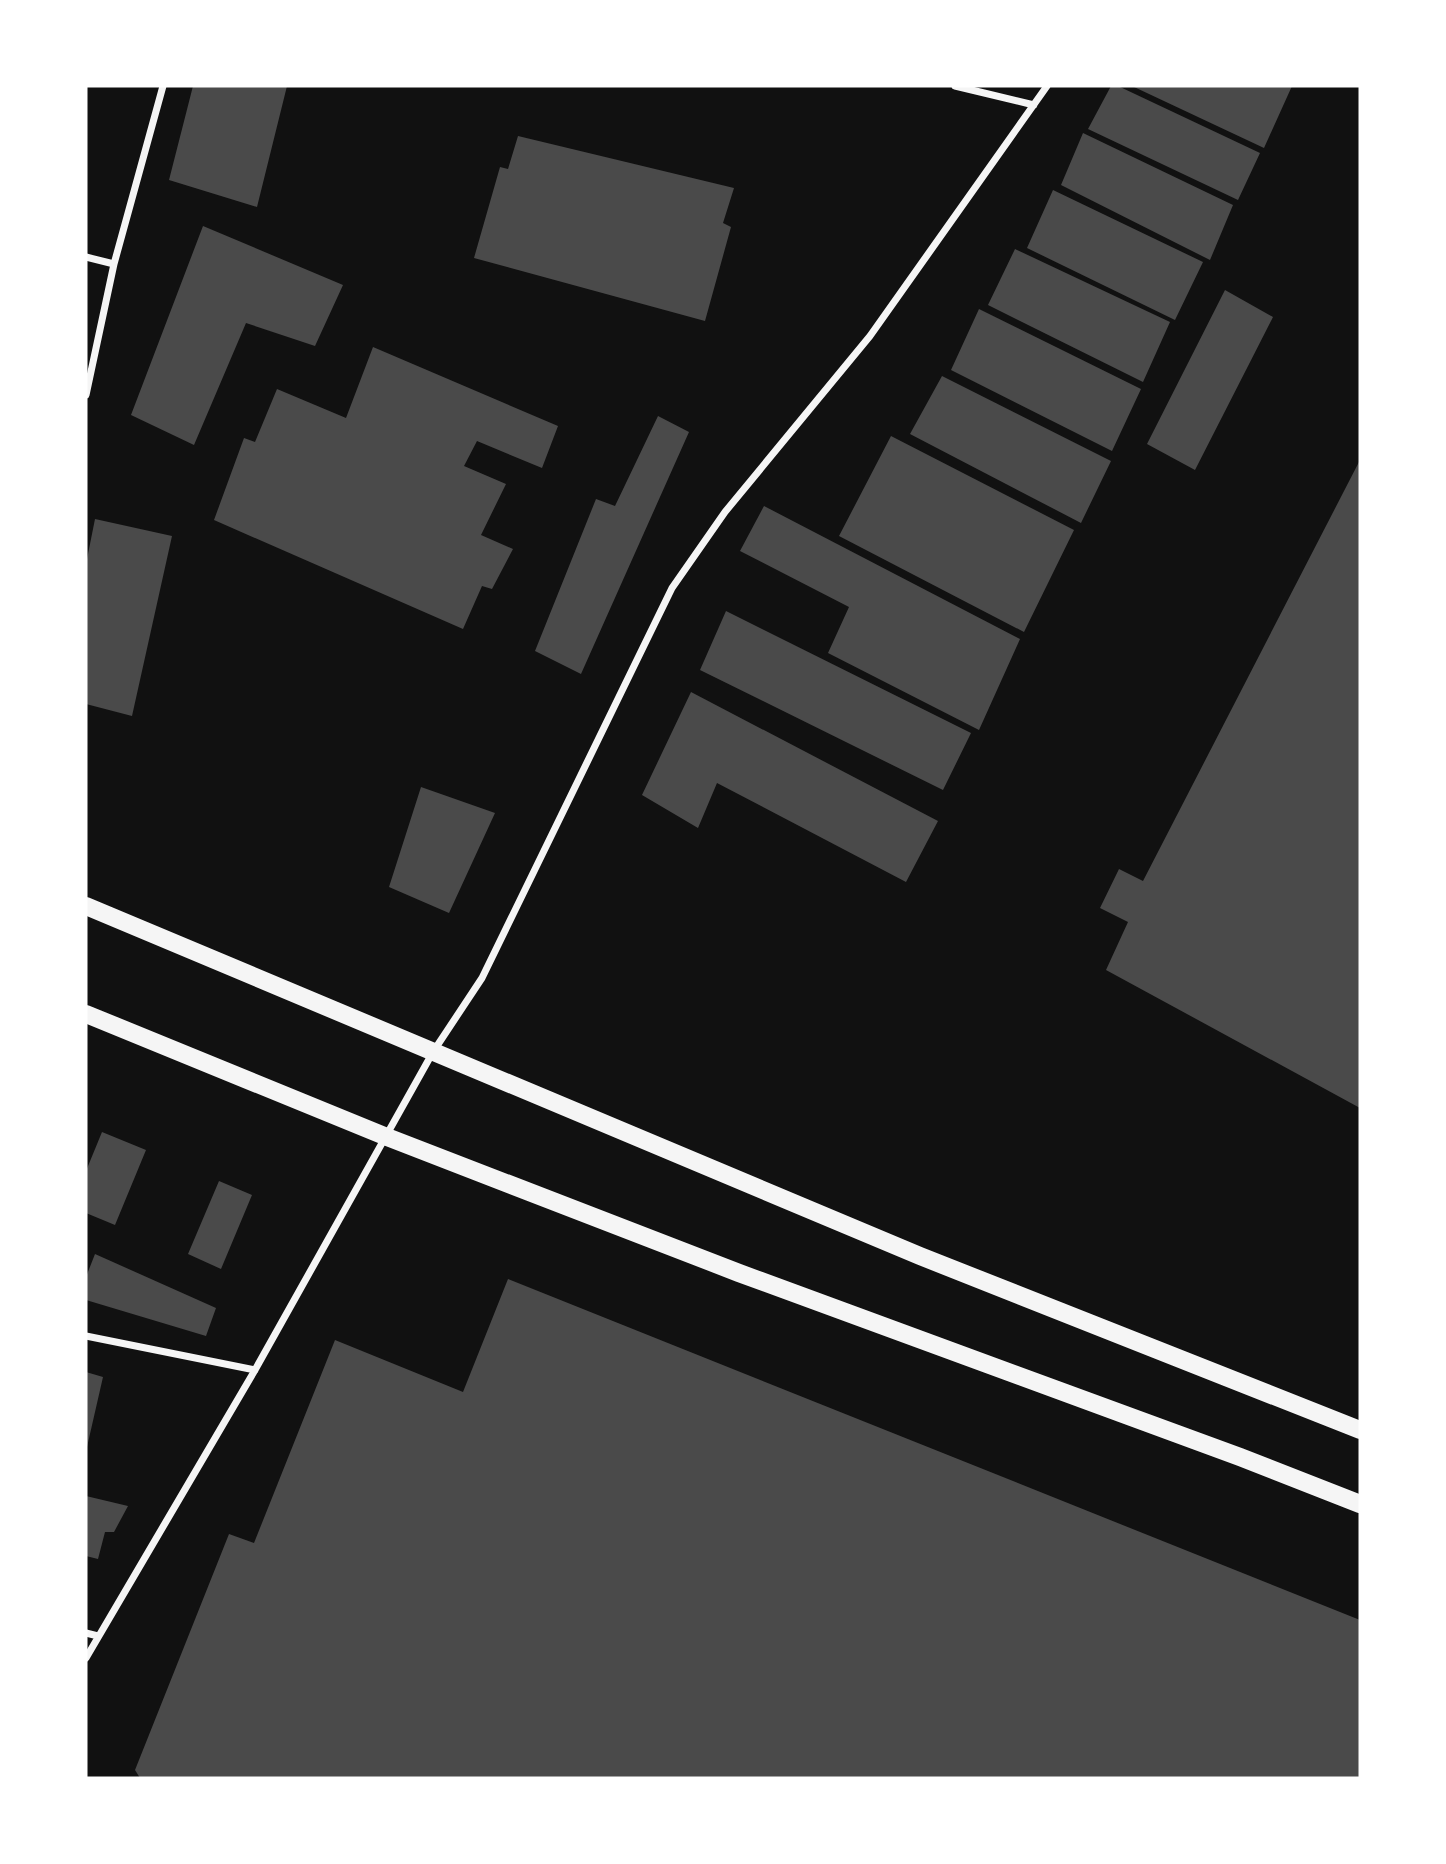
<svg xmlns="http://www.w3.org/2000/svg" width="1446" height="1864" viewBox="0 0 1446 1864" font-family="Overpass,sans-serif">
<rect width="100%" height="100%" fill="#111"/>
<path fill="#4a4a4a" d="M193,86h94l-30,121 -88,-27z
M1111,86h7l142,67 -22,47 -150,-71z
M1132,86h160l-28,62z
M1083,133l150,72 -23,55 -149,-75z
M518,136l216,52 -11,35 8,4 -26,94 -231,-63 26,-91 8,2z
M1053,190l150,72 -28,58 -148,-72z
M203,226l140,59 -28,61 -69,-23 -52,122 -63,-30z
M1015,249l155,73 -27,60 -155,-77z
M1225,290l48,27 -78,153 -48,-26z
M979,309l162,80 -29,62 -161,-81z
M373,347l185,79 -16,42 -65,-27 -13,25 42,18 -25,51 32,14 -21,40 -10,-3 -19,43 -249,-109 30,-82 11,4 22,-53 69,29z
M942,376l169,85 -30,62 -171,-89z
M658,416l31,16 -108,242 -46,-23 61,-152 19,7z
M891,436l183,94 -50,102 -185,-96z
M1360,460v648l-254,-138 22,-48 -28,-14 19,-39 24,12z
M764,506l256,133 -41,91 -151,-77 21,-46 -109,-56z
M95,519l77,17 -40,180 -46,-12v-140z
M726,611l245,122 -28,57 -243,-120z
M691,692l247,129 -32,61 -189,-99 -19,45 -56,-33z
M421,787l74,26 -46,100 -60,-26z
M102,1132l44,18 -31,75 -29,-12v-42z
M219,1181l33,14 -31,74 -33,-15z
M95,1254l121,54 -10,28 -120,-36v-23z
M508,1279l852,341v158h-1220l-5,-8 94,-236 25,9 81,-203 128,52z
M86,1372l17,5 -16,70h-1z
M86,1496l42,10 -14,26h-9l-7,27 -12,-3z"/>
<g fill="none" stroke-linecap="round" stroke-linejoin="round">
<path stroke="#f5f5f5" stroke-width="7" d="M955,86l79,19
M86,257l28,7
M86,395l28,-131 49,-178
M86,1336l169,34
M86,1633l12,3
M86,1658l169,-288 178,-318 49,-74 190,-390 53,-76 145,-176 177,-250"/>
<path stroke="#f5f5f5" stroke-width="18" d="M86,906l834,350 440,174
M86,1014l301,123 352,136 501,184 120,47"/>
</g>
<rect width="1446" height="1864" fill="none" stroke="#ffffff" stroke-width="175"/>
</svg>
